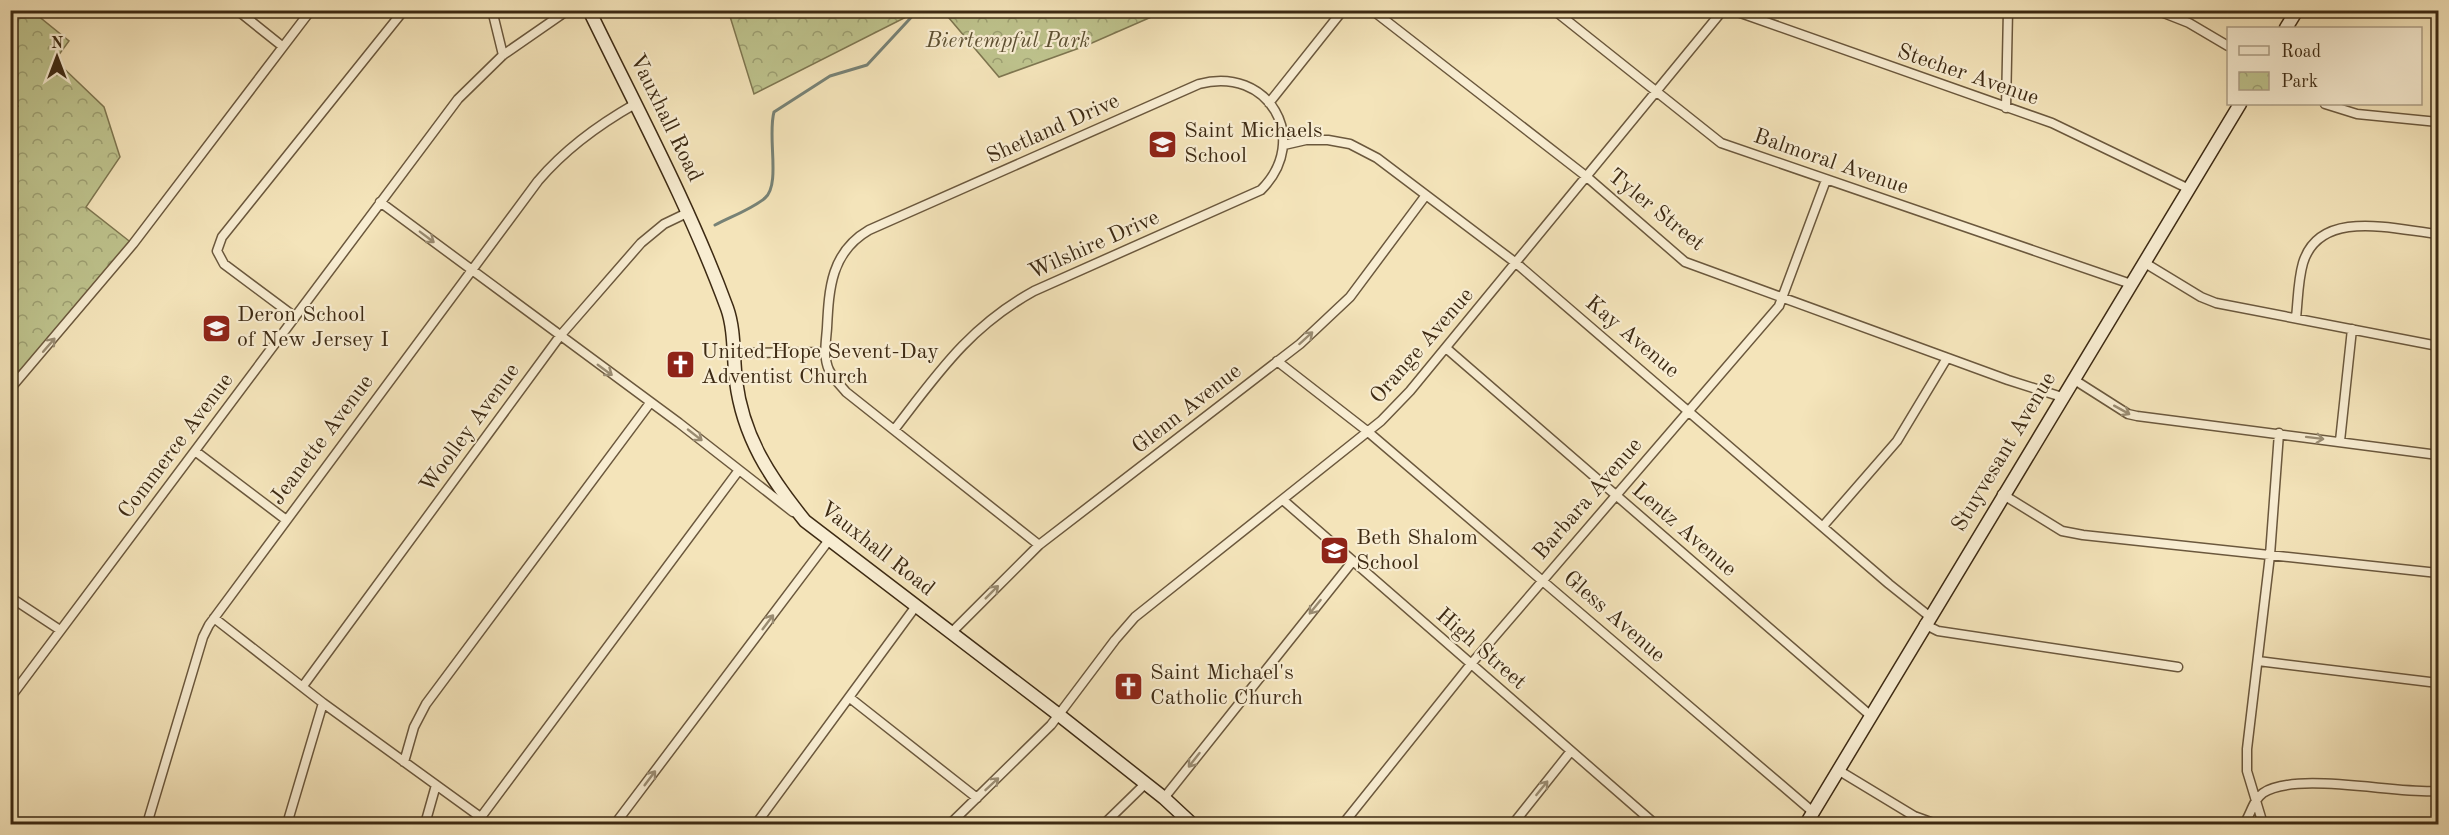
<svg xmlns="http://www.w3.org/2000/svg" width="2449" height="835" viewBox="0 0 2449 835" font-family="'Old Standard TT',serif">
<defs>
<pattern id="park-crowns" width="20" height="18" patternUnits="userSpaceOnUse" patternTransform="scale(1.5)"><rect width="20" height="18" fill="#bec38d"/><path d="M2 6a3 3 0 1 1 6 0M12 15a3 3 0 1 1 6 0" fill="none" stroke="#9c9f72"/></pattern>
</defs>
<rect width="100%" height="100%" fill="#f4e4ba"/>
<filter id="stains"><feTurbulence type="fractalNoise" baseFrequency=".00333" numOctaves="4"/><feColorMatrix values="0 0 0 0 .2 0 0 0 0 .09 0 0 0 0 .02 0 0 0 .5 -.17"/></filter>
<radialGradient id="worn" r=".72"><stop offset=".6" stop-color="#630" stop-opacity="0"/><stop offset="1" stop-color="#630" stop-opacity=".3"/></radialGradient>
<path fill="url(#park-crowns)" stroke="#7e7650" stroke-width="1.5" d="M728,10h190v1l-164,83z
M11,11h21l37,30 -14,19 49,47 16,50 -34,50 47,37 -122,147 -1,-276 8,-9 -7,-6z
M943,11h222l-80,35 -86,31z"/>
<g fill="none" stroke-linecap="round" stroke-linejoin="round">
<path stroke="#778276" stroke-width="3" d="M715,225c15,-8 37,-16 50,-27 16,-14 2,-62 9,-86l56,-36 37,-11 51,-55"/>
<defs>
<path id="street" d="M237,10l45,36
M492,10l11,45
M1372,10l215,167 98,85 323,118 54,17
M1554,10l167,133 410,141
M1732,10l320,113 135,65
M2156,10l33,13 39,23
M1269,103l74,-93
M2325,104l32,10 81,8
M2006,108l2,-98
M1284,145l22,-5h22l22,4 27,14 139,105 373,321 40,32
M380,202l299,221 114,89
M2145,263l56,34 15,6 222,43
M295,317l-71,-53 -7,-13 5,-14 182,-227
M2296,318c2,-18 2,-38 7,-55 17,-56 93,-33 135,-29
M1446,348l425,368
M733,353l92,-1
M1277,361l90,70 446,381
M2073,379l55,35 9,2 301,39
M10,389l123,-145 178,-234
M894,430c44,-57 75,-103 140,-139l227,-101c51,-51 7,-125 -62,-106l-330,146c-38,22 -40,58 -42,98 -1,14 -4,29 2,42 4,8 12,16 17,22l193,153
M2340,441l12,-112
M195,451l90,68
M2002,494l60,37 21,4 355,38
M1283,500l372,324
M1824,525l73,-84 50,-83
M10,597l50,33
M214,618l109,85 167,121
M1924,624l14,7 240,36
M951,633l88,-88 261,-201 50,-47 76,-102
M2258,661l180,22
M303,686l257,-350 81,-93 23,-19 25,-12
M10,698l448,-599 45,-44 65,-45
M850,698l127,100
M404,762l10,-35 12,-23 224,-301
M1838,770l76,46 22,8
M1164,798l188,-236
M481,817l258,-347
M147,824l56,-187 6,-12 329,-444c28,-33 60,-56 97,-77
M287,824l36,-121
M425,824l11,-39
M615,824l214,-284
M756,824l160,-218
M950,824l101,-99 64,-85 20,-23 246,-196 29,-30 313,-381
M1104,824l41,-40
M1343,824l128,-160 308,-358 47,-126
M1513,824l58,-73
M2244,824c7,-10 9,-24 19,-31 33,-22 132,1 175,-2
M2263,824l-16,-53v-22l23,-194 9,-122"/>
<path id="secondary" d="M589,10c48,99 100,195 138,298 8,22 6,50 9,73 7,56 34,97 69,140l254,194 105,83 28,26
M2286,28l11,-18
M1806,824l434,-720"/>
</defs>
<use href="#street" stroke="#6b583d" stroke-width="11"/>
<use href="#secondary" stroke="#3d2a13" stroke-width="15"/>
<use href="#street" stroke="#f8edd2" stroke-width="8"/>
<use href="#secondary" stroke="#f8edd2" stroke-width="12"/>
</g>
<defs><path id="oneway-shaft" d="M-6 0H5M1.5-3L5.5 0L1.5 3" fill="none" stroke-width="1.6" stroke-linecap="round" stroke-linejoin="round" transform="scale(1.5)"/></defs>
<g stroke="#9a8c72">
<use href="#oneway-shaft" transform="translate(427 237) rotate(37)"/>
<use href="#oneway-shaft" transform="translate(1306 338) rotate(-42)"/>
<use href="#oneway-shaft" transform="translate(49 345) rotate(-49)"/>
<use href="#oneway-shaft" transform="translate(605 370) rotate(36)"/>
<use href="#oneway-shaft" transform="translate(2122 410) rotate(29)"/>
<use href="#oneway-shaft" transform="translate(695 435) rotate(38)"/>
<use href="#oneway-shaft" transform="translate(2315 438) rotate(7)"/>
<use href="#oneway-shaft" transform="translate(992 592) rotate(-45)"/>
<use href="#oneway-shaft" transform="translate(1315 607) rotate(129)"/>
<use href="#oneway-shaft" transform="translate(768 622) rotate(-53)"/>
<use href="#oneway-shaft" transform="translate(1194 760) rotate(128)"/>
<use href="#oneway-shaft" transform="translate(650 778) rotate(-53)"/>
<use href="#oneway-shaft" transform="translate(992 784) rotate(-43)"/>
<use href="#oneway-shaft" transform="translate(1542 788) rotate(-51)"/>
</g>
<defs>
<symbol id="school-square" viewBox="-11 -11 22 22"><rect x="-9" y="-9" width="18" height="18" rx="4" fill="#8f2418" stroke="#f8edd2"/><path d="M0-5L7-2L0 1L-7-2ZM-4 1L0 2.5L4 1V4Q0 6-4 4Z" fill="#fff"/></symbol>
<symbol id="church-square" viewBox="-11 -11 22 22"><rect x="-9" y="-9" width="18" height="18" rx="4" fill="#8f2418" stroke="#f8edd2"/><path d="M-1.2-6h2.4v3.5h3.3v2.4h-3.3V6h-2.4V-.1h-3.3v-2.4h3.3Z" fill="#fff"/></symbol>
</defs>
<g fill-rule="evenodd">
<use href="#school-square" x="1146" y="128" width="33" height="33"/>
<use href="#school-square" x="200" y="312" width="33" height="33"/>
<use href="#church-square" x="664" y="348" width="33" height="33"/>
<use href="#school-square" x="1318" y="534" width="33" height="33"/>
<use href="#church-square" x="1112" y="670" width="33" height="33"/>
</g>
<g text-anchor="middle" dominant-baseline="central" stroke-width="4.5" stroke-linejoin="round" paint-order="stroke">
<g font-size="22" font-style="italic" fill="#5d5032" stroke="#f8edd2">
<text x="1008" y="41">Biertempful Park</text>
</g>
<g font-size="22" fill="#3d2a13" stroke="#f8edd2">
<text transform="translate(1968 75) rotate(19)">Stecher Avenue</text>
<text transform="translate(666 118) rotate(64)">Vauxhall Road</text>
<text transform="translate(1053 129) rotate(-24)">Shetland Drive</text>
<text transform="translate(1831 162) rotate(19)">Balmoral Avenue</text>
<text transform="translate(1656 210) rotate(39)">Tyler Street</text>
<text transform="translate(1094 245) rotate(-24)">Wilshire Drive</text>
<text transform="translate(1632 337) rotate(40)">Kay Avenue</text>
<text transform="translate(1422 346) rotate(-49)">Orange Avenue</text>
<text transform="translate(1187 409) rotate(-38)">Glenn Avenue</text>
<text transform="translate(470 428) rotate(-54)">Woolley Avenue</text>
<text transform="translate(322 440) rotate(-53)">Jeanette Avenue</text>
<text transform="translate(176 446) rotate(-53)">Commerce Avenue</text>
<text transform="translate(2004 452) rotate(-59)">Stuyvesant Avenue</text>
<text transform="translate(1588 499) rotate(-49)">Barbara Avenue</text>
<text transform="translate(1684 530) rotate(41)">Lentz Avenue</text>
<text transform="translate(877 549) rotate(38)">Vauxhall Road</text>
<text transform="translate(1614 617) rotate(41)">Gless Avenue</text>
<text transform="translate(1481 649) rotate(41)">High Street</text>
</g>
<g font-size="22" fill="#3d2a13" stroke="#f8edd2" text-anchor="start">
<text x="1184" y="131">Saint Michaels<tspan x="1184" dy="25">School</tspan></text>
<text x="237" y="315">Deron School<tspan x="237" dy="25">of New Jersey I</tspan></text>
<text x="701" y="352">United Hope Sevent-Day<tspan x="701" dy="25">Adventist Church</tspan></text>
<text x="1356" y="538">Beth Shalom<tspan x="1356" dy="25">School</tspan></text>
<text x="1150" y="673">Saint Michael's<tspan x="1150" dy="25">Catholic Church</tspan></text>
</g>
</g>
<rect width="2449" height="835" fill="none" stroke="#f4e4ba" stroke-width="36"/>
<rect x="12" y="12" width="2425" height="811" fill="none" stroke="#3d2a13" stroke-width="3"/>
<rect x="18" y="18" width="2413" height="799" fill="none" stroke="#3d2a13" stroke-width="1.5"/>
<rect x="2227" y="27" width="195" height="78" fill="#f8edd2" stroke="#ad9f86" stroke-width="1.5"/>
<rect x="2239" y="46" width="30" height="9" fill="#f8edd2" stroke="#ad9f86" stroke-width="1.5"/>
<text x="2281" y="57" font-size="18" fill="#3d2a13">Road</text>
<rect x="2239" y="72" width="30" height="18" fill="url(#park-crowns)" stroke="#ad9f86" stroke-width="1.5"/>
<text x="2281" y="87" font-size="18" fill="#3d2a13">Park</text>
<g transform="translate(57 57)" stroke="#f8edd2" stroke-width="4.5" paint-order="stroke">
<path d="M0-4.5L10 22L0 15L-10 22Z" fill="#3d2a13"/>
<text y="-9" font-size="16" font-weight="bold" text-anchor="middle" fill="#3d2a13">N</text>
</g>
<rect width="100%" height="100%" filter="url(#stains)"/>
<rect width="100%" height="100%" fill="url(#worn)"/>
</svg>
